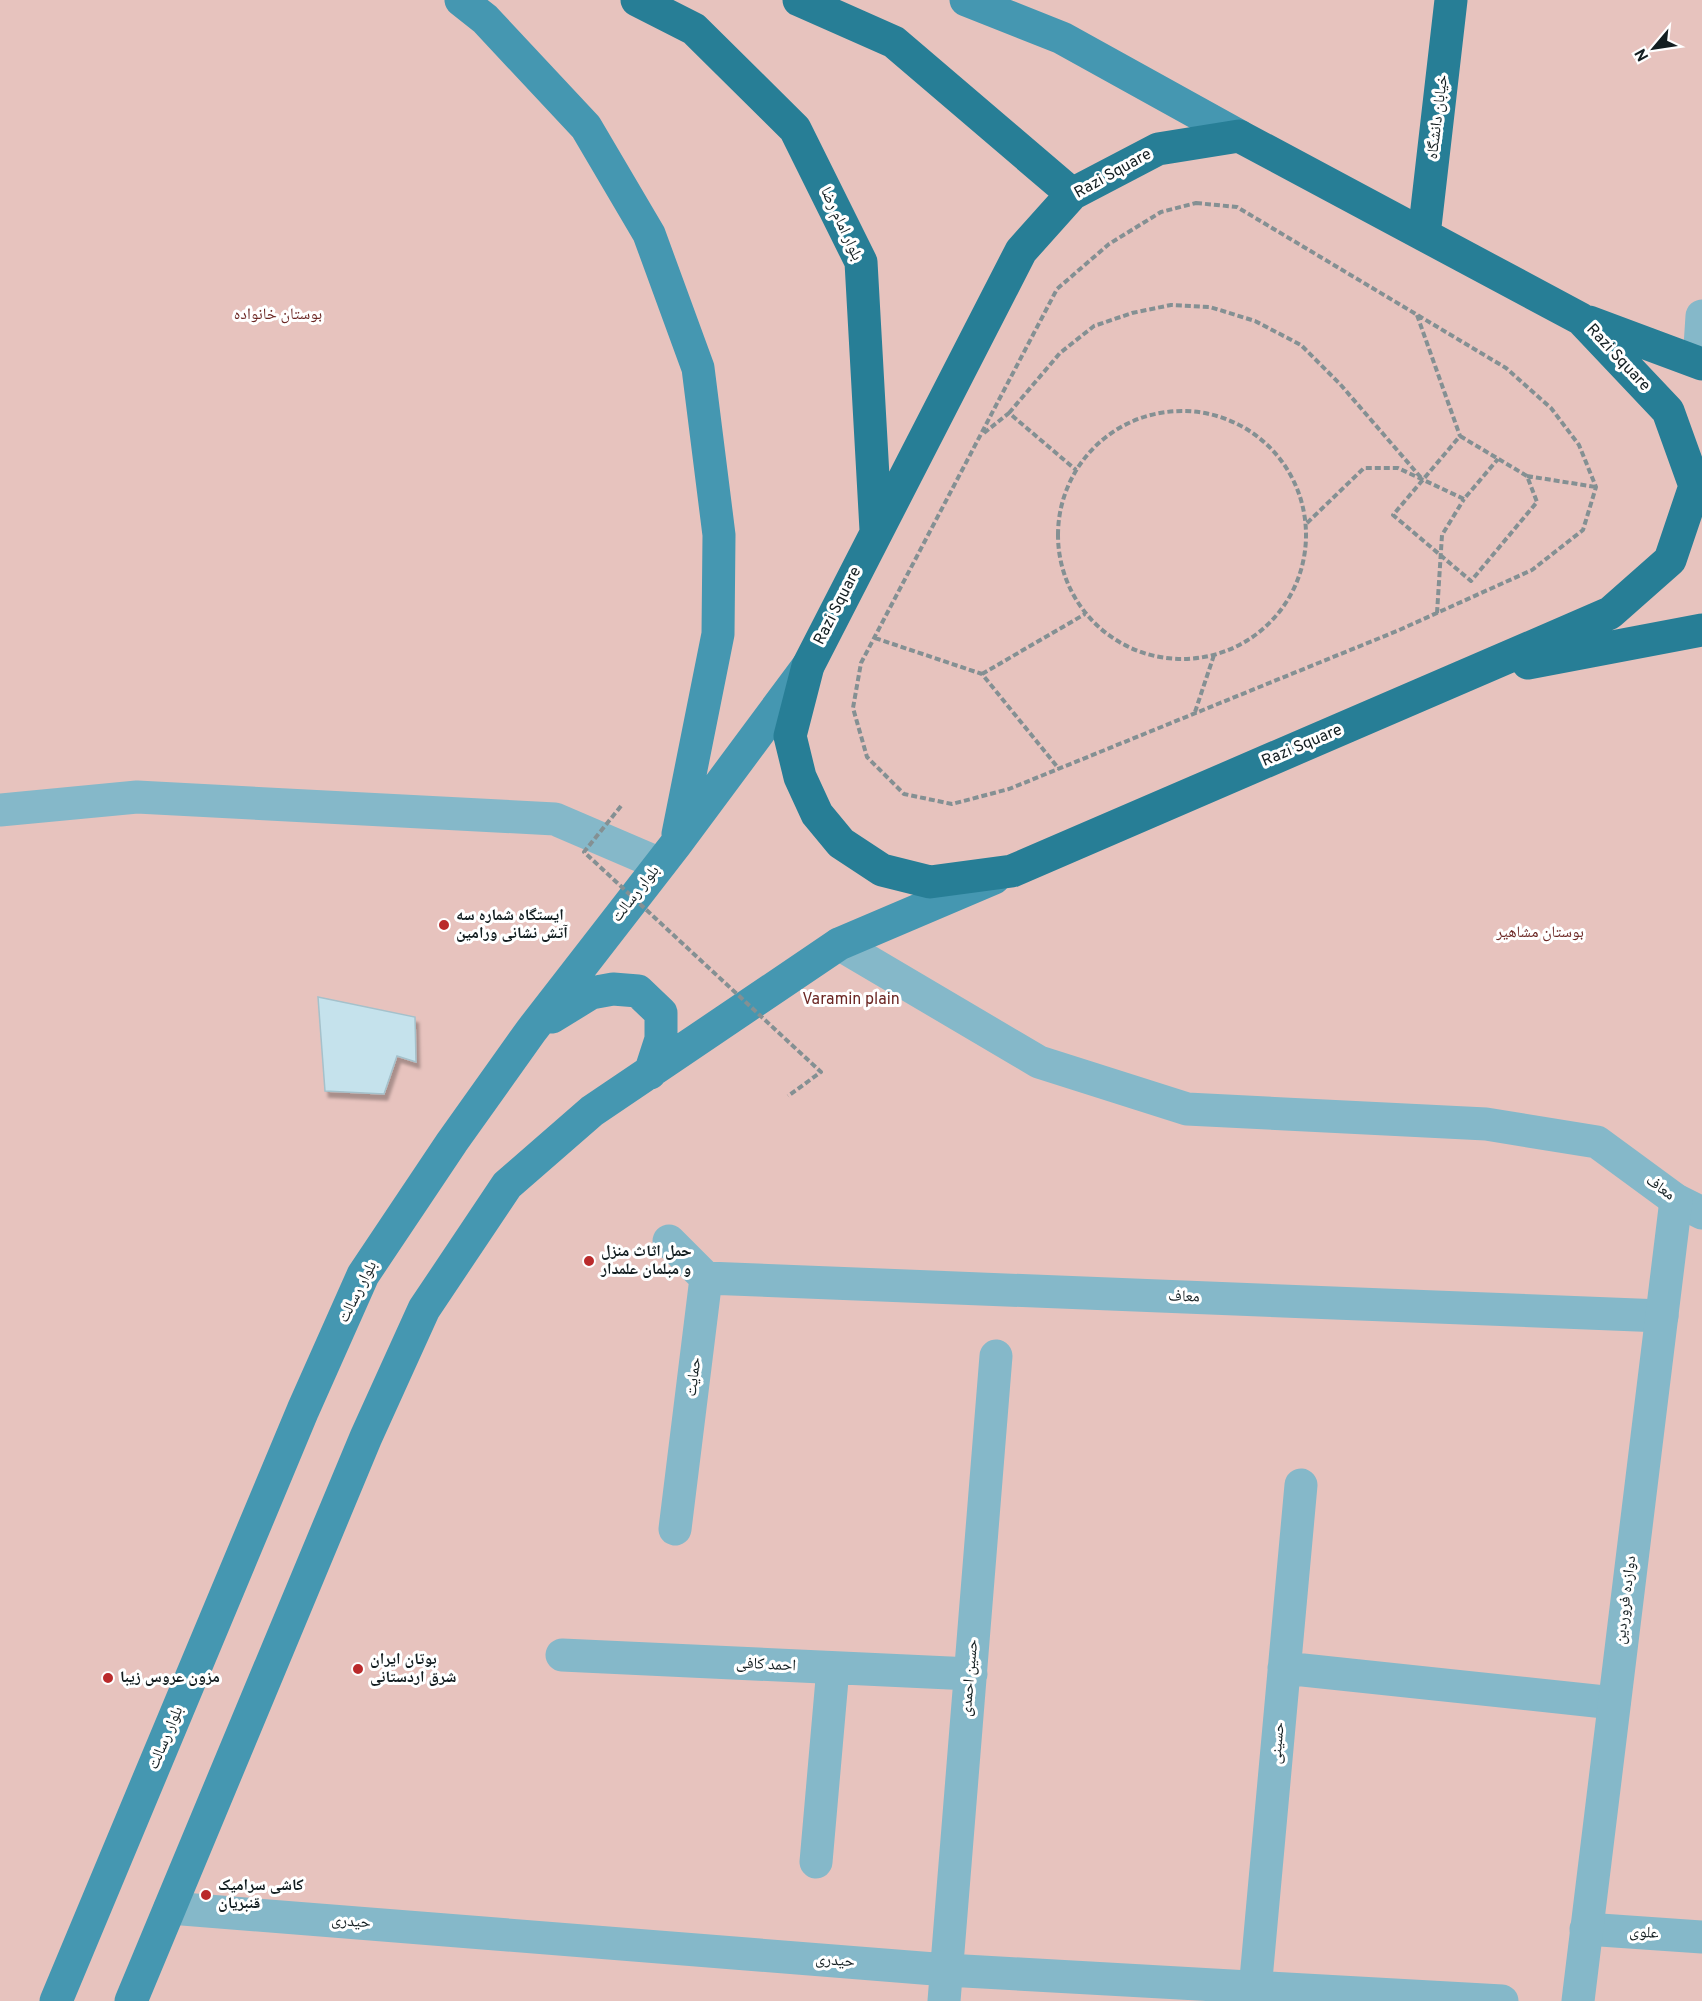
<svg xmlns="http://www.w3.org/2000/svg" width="1702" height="2001" viewBox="0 0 1702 2001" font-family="Overpass,'Noto Naskh Arabic',sans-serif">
<defs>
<filter id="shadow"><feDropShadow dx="3.5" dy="6" stdDeviation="1.5" flood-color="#0004"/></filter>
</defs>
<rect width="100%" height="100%" fill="#eefafe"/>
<path fill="#e7c3be" d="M0,0h1702v2001h-1702z"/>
<path fill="#c5e2ec" stroke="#a5c1cb" stroke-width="1.5" filter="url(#shadow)" d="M318,997l97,20 1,45 -19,-6 -13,38 -59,-3z"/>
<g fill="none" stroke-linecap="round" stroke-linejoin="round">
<path stroke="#849093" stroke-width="4" stroke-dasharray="6 3" stroke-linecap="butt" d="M1196,203l41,4 269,161 45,40 28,37 17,42 -13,43 -51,40 -135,61 -388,158 -57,15 -48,-10 -37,-37 -14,-49 8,-45 196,-374 52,-45 52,-32z
M1417,315l43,121
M1058 535a124 124 0 1 1 248 0a124 124 0 1 1-248 0Z
M1009,413l51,-60 34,-27 38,-13 39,-8 39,2 45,14 46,24 39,39 83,96
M984,433l25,-20 67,57
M1460,436l67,40 10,26 -66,79 -78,-66z
M1527,476l69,11
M1307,523l57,-55h34l66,31 34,-40
M1437,613l5,-78 22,-36
M875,638l107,36 77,95
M982,674l103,-60
M1195,712l19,-57"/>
<path stroke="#85b8c9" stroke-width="33" d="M1699,362l3,-46
M0,810l137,-13 418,22 105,45
M839,944l200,118 148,47 299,15 111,18 79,58 26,13
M669,1241l37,37 -31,251
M706,1278l956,38
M562,1655l409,19
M1284,1668l330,35
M816,1862l17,-194
M170,1908l777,62 555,31
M1586,1929l116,8
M944,2001l52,-645
M1254,2001l47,-516"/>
<path stroke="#85b8c9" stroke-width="33" d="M1578,2001l98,-801"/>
<path stroke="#4597b1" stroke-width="33" d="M461,0l24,19 101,108 63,107 49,134 21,167 -1,99 -40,200
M966,0l96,38 177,98
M552,1017l39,-24 22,-4 25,2 23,22v26l-11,34
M56,2001l247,-591 60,-135 89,-133 79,-111 145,-187 132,-178
M131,2001l235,-564 58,-128 83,-124 85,-74 247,-167 155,-66"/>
<path stroke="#277e96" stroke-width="33" d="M637,0l57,29 101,100 66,133 15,268
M799,0l95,42 178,152
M1239,136l342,183 87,92 27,75 -25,74 -60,53 -598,258 -82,11 -48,-12 -41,-27 -24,-29 -17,-37 -10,-41 18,-70 213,-415 51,-57 86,-45z
M1424,235l27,-235
M1589,322l113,42
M1528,663l174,-33"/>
<path stroke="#849093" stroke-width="4" stroke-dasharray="6 3" stroke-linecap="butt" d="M621,806l-37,46 237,220 -33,24"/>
</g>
<g fill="#ba2a2b" stroke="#fff" stroke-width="2">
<circle cx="444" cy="925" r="6"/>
<circle cx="589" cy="1261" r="6"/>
<circle cx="358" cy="1669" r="6"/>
<circle cx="108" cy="1678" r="6"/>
<circle cx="206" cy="1895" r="6"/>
</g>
<g text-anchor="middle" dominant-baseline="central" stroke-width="6" stroke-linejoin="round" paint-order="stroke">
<g font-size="16" fill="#131e21" stroke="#fff">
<text transform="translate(1438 117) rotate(-83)">خیابان دانشگاه</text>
<text transform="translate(1113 174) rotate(-29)">Razi Square</text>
<text transform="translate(841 224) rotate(65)">بلوار امام رضا</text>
<text transform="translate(1618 358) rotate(47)">Razi Square</text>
<text transform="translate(838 606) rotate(-63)">Razi Square</text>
<text transform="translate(1302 746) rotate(-23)">Razi Square</text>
<text transform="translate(636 894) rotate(-52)">بلوار رسالت</text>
<text transform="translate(1660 1188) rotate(36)">معاف</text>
<text transform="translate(358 1292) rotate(-63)">بلوار رسالت</text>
<text transform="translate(1184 1297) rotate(2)">معاف</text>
<text transform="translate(694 1377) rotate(-83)">حمایت</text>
<text transform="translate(1626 1600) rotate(-83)">دوازده فروردین</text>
<text transform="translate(766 1665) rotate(3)">احمد کافی</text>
<text transform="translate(970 1678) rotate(-85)">حسین احمدی</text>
<text transform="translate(166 1738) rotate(-67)">بلوار رسالت</text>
<text transform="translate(1278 1743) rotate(-85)">حسینی</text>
<text transform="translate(351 1922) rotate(5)">حیدری</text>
<text transform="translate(1644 1933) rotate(4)">علوی</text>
<text transform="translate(835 1961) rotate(5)">حیدری</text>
</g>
<g font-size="16" fill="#6b2623" stroke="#fff">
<text x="278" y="315">بوستان خانواده</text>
<text x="1540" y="933">بوستان مشاهیر</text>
<text x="851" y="1000">Varamin plain</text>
</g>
<g font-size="16" font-weight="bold" fill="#131e21" stroke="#fff" text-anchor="start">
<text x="456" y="916">ایستگاه شماره سه<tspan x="456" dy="18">آتش نشانی ورامین</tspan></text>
<text x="601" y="1252">حمل اثاث منزل<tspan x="601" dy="18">و مبلمان علمدار</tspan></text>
<text x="370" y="1660">بوتان ایران<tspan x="370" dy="18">شرق اردستانی</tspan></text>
<text x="120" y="1678">مزون عروس زیبا</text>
<text x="218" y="1886">کاشی سرامیک<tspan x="218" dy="18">قنبریان</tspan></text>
</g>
</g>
<g transform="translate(1654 48) rotate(241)" stroke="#ffffff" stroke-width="4.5" paint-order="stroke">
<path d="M0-4.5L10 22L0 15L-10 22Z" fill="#131e21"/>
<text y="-9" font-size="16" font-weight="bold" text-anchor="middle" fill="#131e21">N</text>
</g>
</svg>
